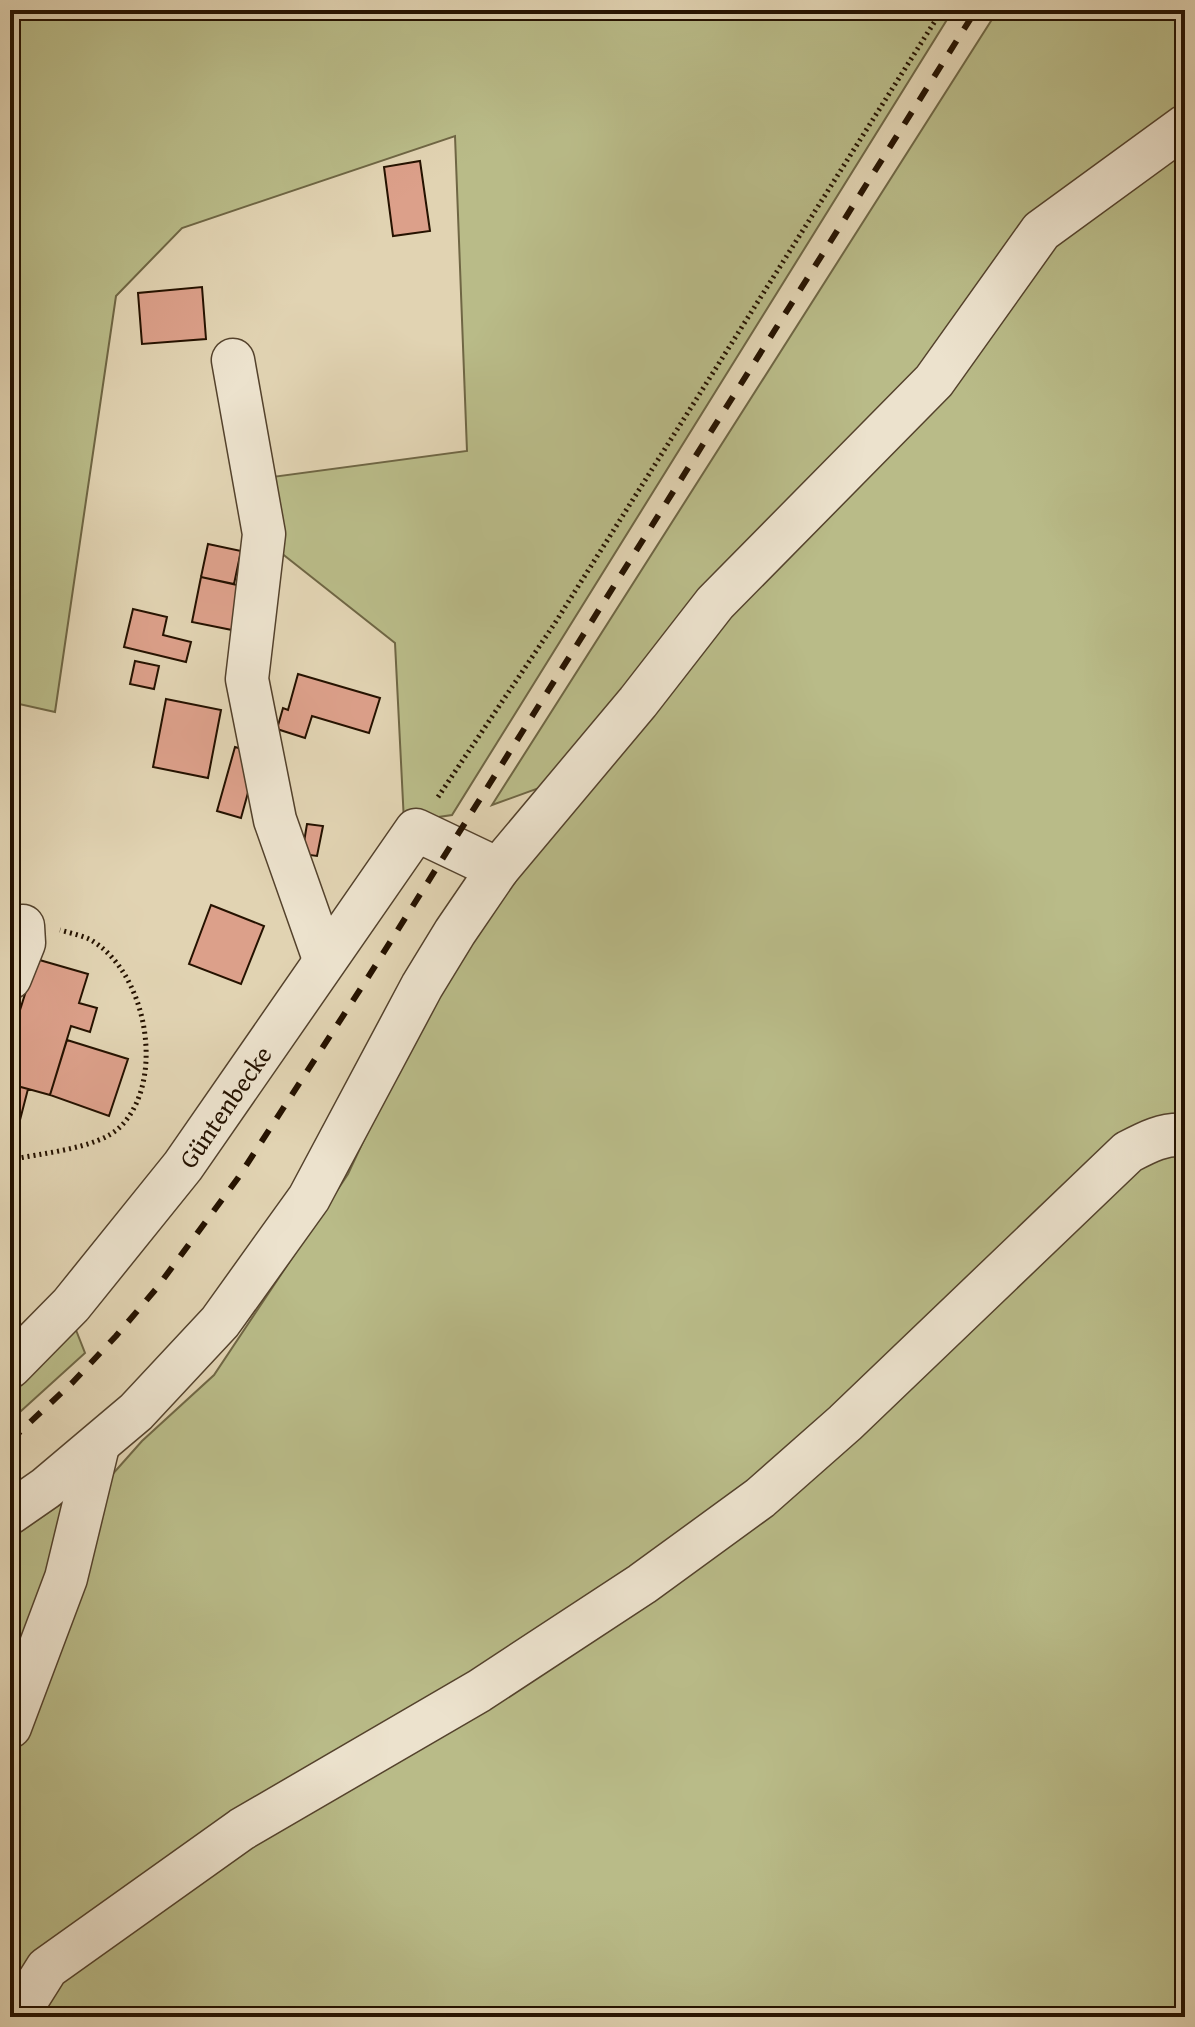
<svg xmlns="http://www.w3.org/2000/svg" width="1195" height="2027" viewBox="0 0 1195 2027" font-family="'Gentium Book Plus',serif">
<rect width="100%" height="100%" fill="#e1d3b2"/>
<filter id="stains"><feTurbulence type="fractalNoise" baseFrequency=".0025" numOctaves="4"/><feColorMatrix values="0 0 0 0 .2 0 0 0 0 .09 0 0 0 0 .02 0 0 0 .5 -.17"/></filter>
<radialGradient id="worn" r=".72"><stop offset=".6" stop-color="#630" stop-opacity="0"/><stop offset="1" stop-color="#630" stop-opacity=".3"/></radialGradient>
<path fill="#b9bb88" stroke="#6f6644" stroke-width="2" d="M10,10h943l-501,805 -48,7 -9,-179 -129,-102 -9,-62 210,-28 -12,-315 -273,92 -66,68 -61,416 -45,-10z
M998,10h187v108l-151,110 -108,149 -373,406 -61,22z
M1185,132v991l-346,291 -363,267 -466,336v-270l100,-270 32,-36 72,-66 134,-201 70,-150 93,-138 208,-278 325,-374z
M1185,1146v871h-1148l15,-44 592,-381 503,-440z
M74,1325l11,28 -75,68v-40z
M74,1495l-64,210v-166z"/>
<path fill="#dca08a" stroke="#251200" stroke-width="2" d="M420,161l10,70 -37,5 -9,-69z
M202,287l4,52 -64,5 -4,-51z
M208,544l33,7 -7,33 -33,-7z
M201,577l45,10 -9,44 -45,-9z
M133,609l34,8 -4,18 28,7 -5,20 -62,-15z
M135,661l24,5 -5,23 -24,-5z
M298,674l82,24 -11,35 -57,-17 -7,22 -28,-9 6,-21 5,2z
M166,699l55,11 -13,68 -55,-11z
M235,747l18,5 -1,26 -11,40 -24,-7z
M307,824l16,2 -6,30 -15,-2z
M211,905l53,21 -23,58 -52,-20z
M36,959l52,15 -9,29 18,5 -7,24 -19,-6 -21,69 -40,-11v-42z
M67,1040l61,19 -19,57 -59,-21z
M10,1084l18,5 -8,31 -10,-3z"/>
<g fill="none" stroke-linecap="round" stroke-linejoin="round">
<defs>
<g id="minor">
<path d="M233,360l31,174 -17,145 28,141 49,139"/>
<path d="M10,978l14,-35 -1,-17"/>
<path id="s1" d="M10,1367l61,-62 112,-139 233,-336 82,39"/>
<path d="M10,1513l36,-25 90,-76 84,-90 89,-124 113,-212 33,-54 43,-63 140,-167 77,-99 219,-222 107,-150 144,-105"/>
<path d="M10,1727l56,-149 32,-132"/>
<path d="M20,2017l5,-14 22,-35 195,-139 237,-138 163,-107 118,-86 85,-75 283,-271c19,-10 36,-19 57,-17"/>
</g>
</defs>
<use href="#minor" stroke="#54422c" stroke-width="45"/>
<path stroke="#251200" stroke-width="5" stroke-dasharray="2 4" stroke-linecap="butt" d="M438,797l117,-174 387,-613
M10,1160c30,-7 88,-11 110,-33 47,-46 27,-157 -31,-188 -9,-4 -19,-6 -29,-9"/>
<use href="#minor" stroke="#ece2cd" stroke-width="42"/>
<path stroke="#251200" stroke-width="6" stroke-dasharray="14 14" stroke-linecap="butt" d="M10,1441l62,-58 44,-47 40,-47 82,-111 127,-196 611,-972"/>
</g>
<g text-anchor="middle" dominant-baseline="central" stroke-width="6" stroke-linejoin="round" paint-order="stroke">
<g font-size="26" fill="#251200" stroke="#ece2cd">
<text stroke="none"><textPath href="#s1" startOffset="338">Güntenbecke</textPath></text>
</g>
</g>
<rect width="1195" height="2027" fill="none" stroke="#e1d3b2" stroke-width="40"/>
<rect x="12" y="12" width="1171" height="2003" fill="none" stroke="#251200" stroke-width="4"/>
<rect x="20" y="20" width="1155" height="1987" fill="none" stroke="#251200" stroke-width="2"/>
<rect width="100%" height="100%" filter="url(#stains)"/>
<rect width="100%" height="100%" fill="url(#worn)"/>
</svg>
